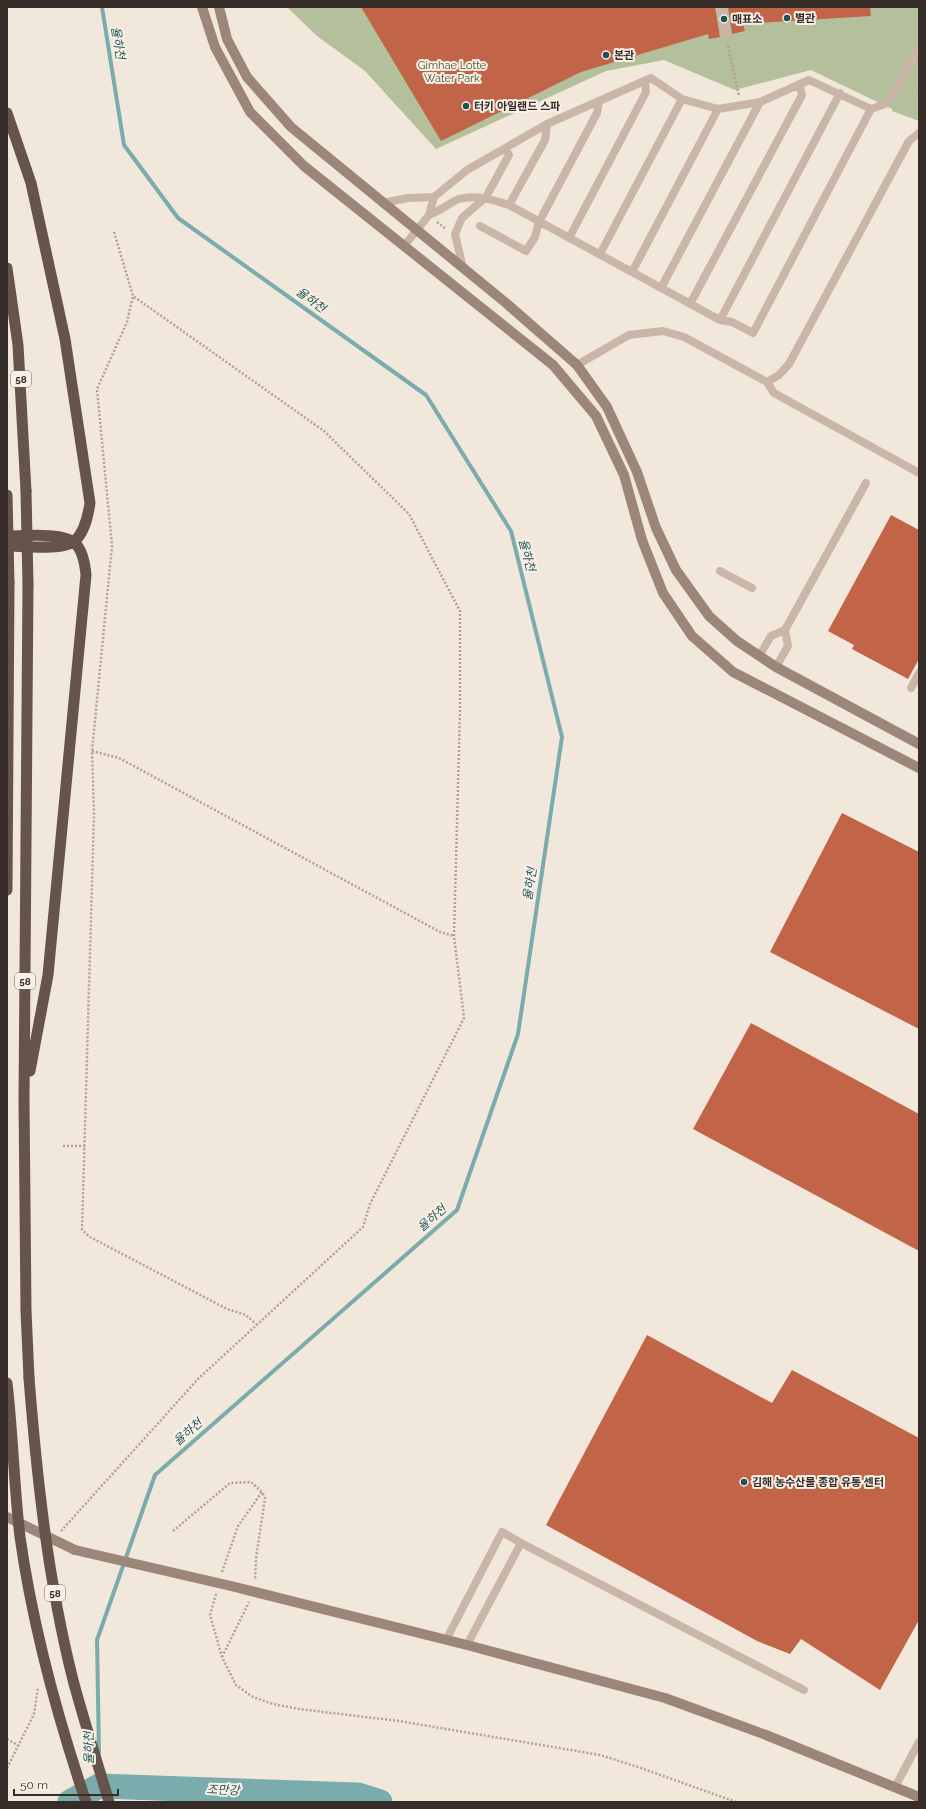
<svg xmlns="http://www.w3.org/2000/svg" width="926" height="1809" viewBox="0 0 926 1809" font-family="Raleway,'Noto Sans KR',sans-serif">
<rect width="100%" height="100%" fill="#f1e7db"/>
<path fill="#b4c09c" d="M287,7h632v114l-27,-10v-2l-81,-39 -76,20 -71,-30 -58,11 -170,78 -71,-78 -48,-35z"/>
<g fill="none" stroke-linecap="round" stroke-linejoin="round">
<path stroke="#7bacad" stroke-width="4" d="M99,1753l-2,-113 58,-165 302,-265 61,-176 44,-297 -51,-206 -85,-136 -248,-177 -54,-73 -22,-138"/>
<path stroke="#7bacad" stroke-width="25" d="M70,1802l29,-16 259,9 22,7"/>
</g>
<path fill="#c26448" d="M361,7h354l5,30 -11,2 -1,-5 -127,38 -140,69z
M728,7h142l1,9 -128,8 2,7 -13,3z
M891,515l28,15v129l-11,20 -56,-30 2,-4 -26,-14z
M842,813l77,39v177l-149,-77z
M751,1023l168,91v137l-226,-122z
M647,1335l125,68 20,-33 127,68v182l-39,70 -79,-51 -11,15 -33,-13 -211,-116z"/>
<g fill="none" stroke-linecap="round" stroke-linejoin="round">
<path stroke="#b5a092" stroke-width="2.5" stroke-dasharray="2 2" stroke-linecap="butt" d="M728,46l11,50
M919,89v5
M437,222l9,7
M114,232l19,64 -6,26 -30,67 15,157 -20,205 2,63 -12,416 8,7 137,72 19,6 10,9
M92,751l27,7 321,174 14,4
M63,1146h22
M61,1531l137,-152 165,-152 7,-23 94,-186 -10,-82 6,-225v-100l-51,-97 -85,-83 -191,-135
M173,1531l57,-48 21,-1 11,10 3,6 -9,60 -1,22
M222,1572l16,-46 24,-34
M216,1594l-6,21 12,42 14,28 17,12 20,7 26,5 100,12 201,34 41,13 95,34
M222,1657l27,-55
M7,1739l12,7
M7,1768l27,-54 4,-27"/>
<path stroke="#c9b6a8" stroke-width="8" d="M382,203l26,-5 26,-1
M509,205l36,-65 2,-16
M429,215c11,-4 22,-13 30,-16 17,-5 34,1 50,6l211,115 12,2 21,11 118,-224 17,-6 31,-56
M480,226l46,25 9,-14 4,-15 58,-109 2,-12
M569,238l77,-146 -1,-11
M404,246l25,-31 5,-18 33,-27 80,-46 104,-46 31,21 36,10 42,-7 49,-22 62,29
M600,254l82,-155
M463,268l-8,-34 7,-16 24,-21 23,-42 -4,-6
M632,272l86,-163
M661,288l99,-186
M690,304l112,-209 -3,-11
M720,320l120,-227
M577,365l52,-30 34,-4 21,6 83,45 7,11 145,80
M767,382l12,-7 10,-11 120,-223 10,-8
M720,571l32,17
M759,656l12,-20 14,-6 81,-147
M776,667l12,-21 -3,-16
M911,688l8,-15
M446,1640l56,-108 19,11
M467,1645l54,-102 283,147
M895,1787l24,-45"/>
<path stroke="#c9b6a8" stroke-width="10" d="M721,7l5,28"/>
<path stroke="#9c8679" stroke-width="10" d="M202,7l13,40 35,65 54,54 249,199 43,51 28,59 18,65 21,53 29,43 41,36 186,96
M219,7l8,32 20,38 44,50 215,176 71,62 30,42 30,65 19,56 20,42 33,46 28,25 39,26 143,77
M7,1517l68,33
M231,1586l236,59 198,53 101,37 153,62"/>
<path stroke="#66544c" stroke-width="11" d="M7,113l24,70 34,156 25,164c-2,13 -5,28 -15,38 -11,10 -53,5 -68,5
M7,268l11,77 8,146
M7,536c16,0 56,-4 68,7 8,8 10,21 11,32l-38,400 -18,96
M28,584l-4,515 2,212 3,67
M7,890l2,-307"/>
<path stroke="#9c8679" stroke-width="10" d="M75,1550l156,36"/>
<path stroke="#66544c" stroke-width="11" d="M26,491l2,93
M7,495l2,88
M29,1378c8,101 19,203 44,302 11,41 24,81 36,122
M7,1383c6,52 7,103 13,154 13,91 37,179 66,265"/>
</g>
<g fill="#1e5356" stroke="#f9f1e7" stroke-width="1.5">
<circle cx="787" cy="18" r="4"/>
<circle cx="724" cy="19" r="4"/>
<circle cx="606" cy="55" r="4"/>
<circle cx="466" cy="106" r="4"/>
<circle cx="744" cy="1482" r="4"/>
</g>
<g text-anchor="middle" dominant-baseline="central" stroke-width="4" stroke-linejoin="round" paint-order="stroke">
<g fill="#f9f1e7" stroke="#706761" stroke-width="1">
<rect x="11" y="371" width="20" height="16" rx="3"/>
<rect x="15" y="973" width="20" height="16" rx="3"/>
<rect x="45" y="1585" width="20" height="16" rx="3"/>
</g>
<g font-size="10" font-weight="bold" fill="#362c28">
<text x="21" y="379">58</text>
<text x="25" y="981">58</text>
<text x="55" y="1593">58</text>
</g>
<g font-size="11" font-weight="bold" fill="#362c28" stroke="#f9f1e7" text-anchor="start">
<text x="795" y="18">별관</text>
<text x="732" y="19">매표소</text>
<text x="614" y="55">본관</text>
<text x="474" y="106">터키 아일랜드 스파</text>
<text x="752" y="1482">김해 농수산물 종합 유통 센터</text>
</g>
<g font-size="11" fill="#45532c" stroke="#f9f1e7">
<text x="452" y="65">Gimhae Lotte<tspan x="452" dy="13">Water Park</tspan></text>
</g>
<g font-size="12" font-style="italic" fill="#1e5356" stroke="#f9f1e7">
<text transform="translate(118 43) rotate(81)">율하천</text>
<text transform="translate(311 300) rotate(36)">율하천</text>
<text transform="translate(527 555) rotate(76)">율하천</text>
<text transform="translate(530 884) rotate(-81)">율하천</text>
<text transform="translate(432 1218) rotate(-41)">율하천</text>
<text transform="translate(188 1432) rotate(-41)">율하천</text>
<text transform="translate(89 1748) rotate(-91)">율하천</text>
<text transform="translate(223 1790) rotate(2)">조만강</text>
</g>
</g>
<rect width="926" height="1809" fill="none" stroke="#362c28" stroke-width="16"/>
<path d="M14 1789v6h104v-6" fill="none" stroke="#362c28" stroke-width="2"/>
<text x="20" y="1789" font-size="12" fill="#362c28" stroke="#f9f1e7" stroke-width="3" paint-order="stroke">50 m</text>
</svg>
